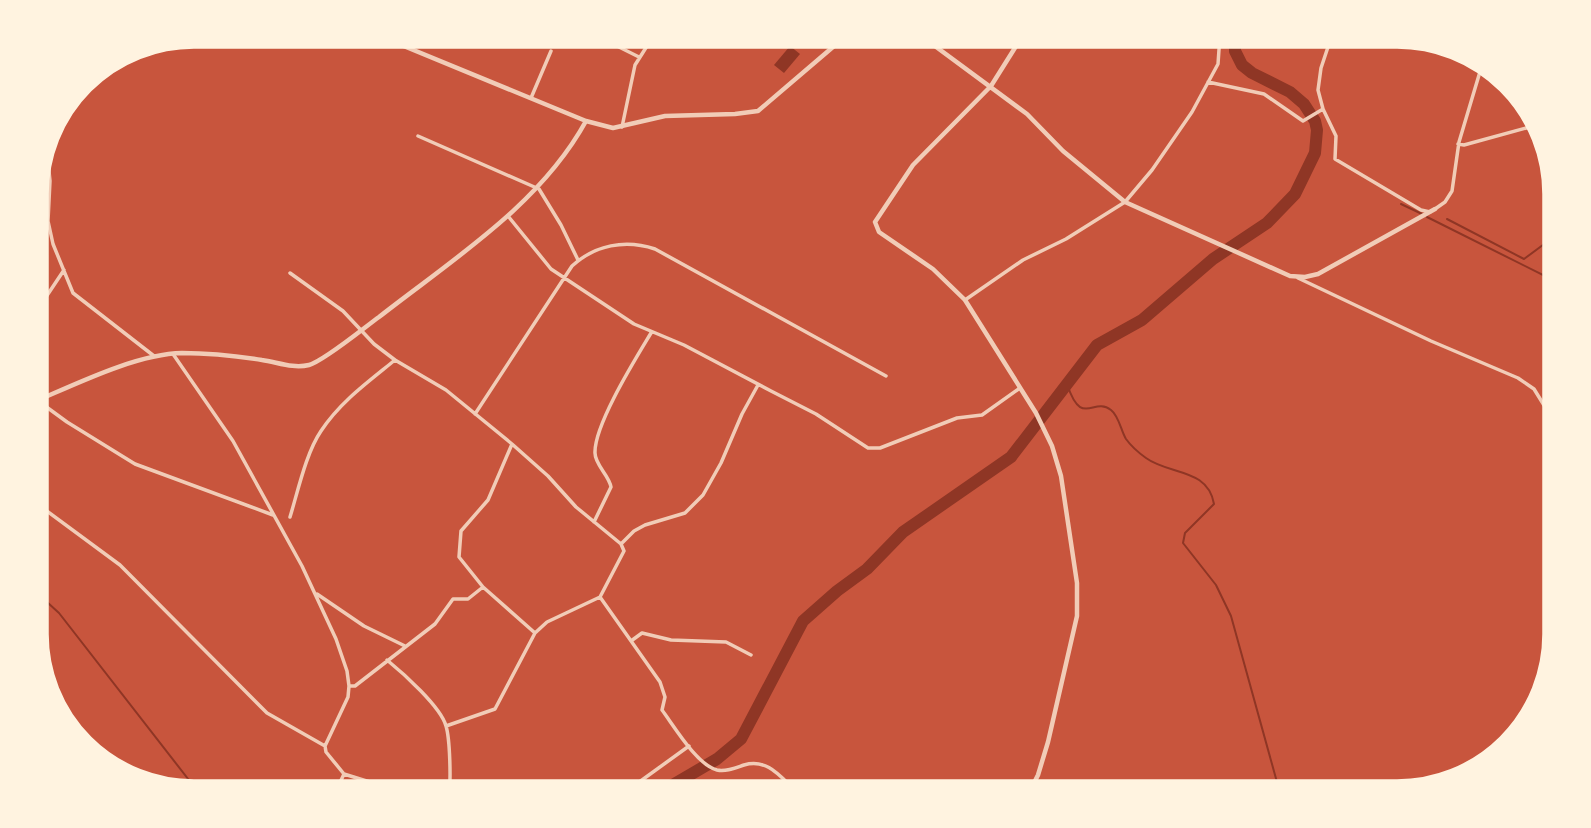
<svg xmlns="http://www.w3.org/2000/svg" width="1591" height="828" viewBox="0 0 1591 828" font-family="'DejaVu Sans',sans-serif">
<rect width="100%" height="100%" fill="#c8553d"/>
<path fill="#8f3625" d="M790,46l10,8 -16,19 -10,-8z"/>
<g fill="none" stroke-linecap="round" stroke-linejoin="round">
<path stroke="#8f3625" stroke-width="2" d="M1401,204l21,10
M1427,217l128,64
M1447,219l77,40 31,-23
M1067,384c15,45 26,12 44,26 8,6 10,21 15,29 5,7 13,14 20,19 23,17 62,10 68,46l-29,29 -2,10 33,42 15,31 49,177
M36,592l23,21 140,180"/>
<path stroke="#8f3625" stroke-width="12" d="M659,793l58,-34 24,-20 62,-118 34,-30 30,-22 36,-37 108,-75 86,-112 45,-25 71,-61 54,-36 28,-29 20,-41 2,-23 -2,-9 -11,-17 -14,-12 -38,-19 -10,-8 -7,-14v-16"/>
<path stroke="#f1ccb7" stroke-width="3.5" d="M595,35l44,22
M1332,35l-11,33 -3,22 5,19 13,27 -1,23 86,51 9,2
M1208,82l56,12 39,27 20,-12
M531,98l20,-47
M622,127l13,-62 19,-30
M418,136l121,53 22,36 17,35
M46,143l4,38 -2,40 5,23 20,49 81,63
M1458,144l6,1 73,-20
M1435,209l10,-7 7,-11 7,-49 23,-77
M35,215l13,6
M508,216l43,53 83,55 50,21 87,46 45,23 52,34h12l77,-30 25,-3 38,-27
M1298,278l133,63 87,37 16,11 21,34
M965,300l58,-40 43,-21 59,-37 27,-32 40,-58 26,-48 2,-29
M36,312l28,-42
M173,354l60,87 69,125 34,73 11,32 2,15 -1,11 -23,49 1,6 18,22 -9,19
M395,360l51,30 66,54 36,32 28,31 45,37 3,7 -24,46 -53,25 -12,11 -40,76 -49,17
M41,399v4l26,19 68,42 138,51
M475,414l97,-148c23,-21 53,-27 83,-17l231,127
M512,444l-24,56 -27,31 -2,26 24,30 52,46
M36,503l84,62 147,148 58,33
M290,517c8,-26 16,-64 31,-86 19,-29 47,-49 74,-71l-21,-16 -31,-33 -53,-38
M594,522l17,-35c-2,-12 -16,-22 -16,-34 -1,-28 41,-95 56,-120
M621,544l13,-13 11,-6 40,-12 18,-18 18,-32 21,-49 16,-29
M317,594l47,32 41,20
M600,597l60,85 5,15 -3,13c12,16 35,55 55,60 9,2 18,-2 27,-5 25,-7 37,13 54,28
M631,641l11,-8 29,7 55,2 25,13
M387,660c16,13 54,47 59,66 4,13 5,54 3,67
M349,686h6l80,-62 18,-25h15l15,-12
M344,774l45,14 -1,5
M624,793l65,-47"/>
<path stroke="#f1ccb7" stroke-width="4.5" d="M377,35l209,86 27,7 52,-12 70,-2 23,-3 89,-76
M920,35l107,79 36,37 62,51 165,74 15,1 13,-3 117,-65
M1023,35l-32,51 -78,79 -38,57 4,10 54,37 32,31 71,113 16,33 9,30 16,107v33l-29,126 -10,33 -9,18
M36,401c42,-18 101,-47 146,-48 26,0 55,3 80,7 15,2 31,9 47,5 15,-4 56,-38 70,-48 74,-58 161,-112 207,-196"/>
</g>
<path d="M0 0H1591V828H0ZM194 47H1397A147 147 0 0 1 1544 194V634A147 147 0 0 1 1397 781H194A147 147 0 0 1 47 634V194A147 147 0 0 1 194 47Z" fill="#fff3e0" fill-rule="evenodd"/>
<path fill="none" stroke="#fff3e0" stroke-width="3.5" d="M194 47H1397A147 147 0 0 1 1544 194V634A147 147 0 0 1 1397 781H194A147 147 0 0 1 47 634V194A147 147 0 0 1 194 47Z"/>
</svg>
